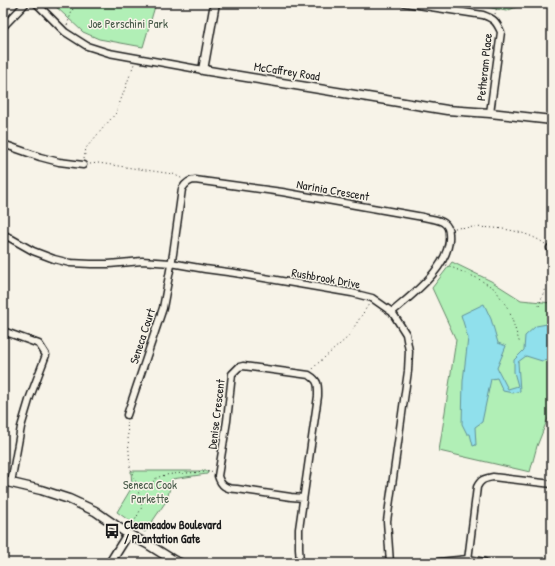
<svg xmlns="http://www.w3.org/2000/svg" width="555" height="566" viewBox="0 0 555 566" font-family="'Patrick Hand',sans-serif">
<rect width="100%" height="100%" fill="#f7f3e8"/>
<filter id="ink" filterUnits="userSpaceOnUse"><feTurbulence type="fractalNoise" baseFrequency=".025" numOctaves="2"/><feDisplacementMap in="SourceGraphic" scale="8" xChannelSelector="R" yChannelSelector="G"/><feConvolveMatrix kernelMatrix="1 2 1 2 8 2 1 2 1" color-interpolation-filters="sRGB"/></filter>
<g filter="url(#ink)">
<path fill="#b1efb6" stroke="#668669" d="M52,3h104l-13,44 -44,-8 -16,-7z
M468,3h59l-21,8z
M452,262l39,19 30,19 31,3v105l-15,38 -7,26 -91,-21 17,-111 -24,-52z
M131,471h78l-2,3 -35,5 -5,21 -22,32 -28,-20 15,-25z"/>
<path fill="#90e0ec" stroke="#629299" d="M484,304l7,15 7,24 8,3 -9,22 11,21 10,-3 -4,-14v-12l10,-10 1,-14 11,-10 11,-2 5,3v27l-4,6 -6,1 -16,-5 -8,6 2,29 -7,2 -10,-2 -6,-13 -6,1 -9,43 -7,5 1,18 -3,1 -3,-12h-3l-5,-10 1,-43 5,-43 -7,-23z"/>
<g fill="none" stroke-linecap="round" stroke-linejoin="round">
<defs>
<path id="street" d="M36,3l29,29 22,14 22,7 94,17
M405,3l78,12c11,4 13,6 18,17l-11,81
M3,27l23,-24
M3,144l37,13 19,5 24,3
M3,234l30,17 21,8 16,4 21,1h18l33,-3 29,2 34,6 30,4 117,20 20,5 20,14 14,22 3,17 -1,20 -21,150 3,42
M550,248h2
M3,331l36,13 7,11 -16,42 -9,30 -10,56
M127,415l36,-107 10,-54 9,-65c3,-5 7,-9 13,-9l87,12 141,25c6,2 16,2 21,6 4,3 5,7 5,11 3,31 -36,60 -57,78
M468,560l9,-73c4,-8 7,-8 16,-10l59,7
M300,563l-1,-15v-19l19,-133c0,-11 1,-15 -9,-21l-58,-8 -8,-1 -4,1 -7,7 -5,47 -9,55c3,10 8,13 19,13l54,8 12,1"/>
<path id="secondary" d="M215,3l-12,67 244,40 43,3 62,7
M3,481l38,9 28,9 26,12 33,23 21,11 24,15 7,3
M110,563l18,-29
M439,563l29,-3 16,3"/>
</defs>
<use href="#street" stroke="#1c1c1c" stroke-width="9"/>
<use href="#secondary" stroke="#1c1c1c" stroke-width="11"/>
<path stroke="#1c1c1c" stroke-width="1" stroke-dasharray="1 3" stroke-linecap="butt" d="M495,14l3,-11
M67,25l8,-22
M84,159l2,-11 30,-35 18,-49
M90,164l8,-1 75,11 10,5
M455,228c28,-2 67,-1 90,16
M446,265l31,13 18,11 14,21 11,34
M539,306l11,-33v-19
M313,369l4,-5 30,-26 22,-34
M127,422l3,45 6,15 6,25 -10,19
M137,486l9,2 6,-2c1,-2 1,-4 2,-6 9,-9 45,-6 59,-9"/>
<use href="#street" stroke="#f7f3e8" stroke-width="6"/>
<use href="#secondary" stroke="#f7f3e8" stroke-width="8"/>
</g>
</g>
<defs>
<symbol id="bus-bare" viewBox="-9 -9 18 18"><path d="M-5-6H5V4H4V6H2V4H-2V6H-4V4H-5ZM-3.5-4V0h7V-4ZM-3.5 1.2v1.5H-2V1.2ZM2 1.2v1.5H3.5V1.2Z" fill="#1c1c1c" stroke="#f7f3e8" stroke-width="2.5" paint-order="stroke"/></symbol>
</defs>
<g fill-rule="evenodd">
<use href="#bus-bare" x="101" y="520" width="22" height="22"/>
</g>
<g text-anchor="middle" dominant-baseline="central" stroke-width="3" stroke-linejoin="round" paint-order="stroke">
<g font-size="12" fill="#495b4a" stroke="#f7f3e8">
<text x="128" y="23">Joe Perschini Park</text>
<text x="150" y="484">Seneca Cook<tspan x="150" dy="14">Parkette</tspan></text>
</g>
<g font-size="12" fill="#1c1c1c" stroke="#f7f3e8">
<text transform="translate(484 67) rotate(-84)">Petheram Place</text>
<text transform="translate(287 71) rotate(9)">McCaffrey Road</text>
<text transform="translate(333 190) rotate(10)">Narinia Crescent</text>
<text transform="translate(326 278) rotate(10)">Rushbrook Drive</text>
<text transform="translate(142 336) rotate(-72)">Seneca Court</text>
<text transform="translate(216 414) rotate(-83)">Denise Crescent</text>
</g>
<g font-size="12" font-weight="bold" fill="#1c1c1c" stroke="#f7f3e8" text-anchor="start">
<text x="124" y="524">Cleameadow Boulevard<tspan x="124" dy="14">/ PLantation Gate</tspan></text>
</g>
</g>
<rect width="555" height="566" fill="none" stroke="#f7f3e8" stroke-width="16"/>
<rect x="8" y="8" width="539" height="550" fill="none" stroke="#1c1c1c" stroke-width="1.5" filter="url(#ink)"/>
</svg>
